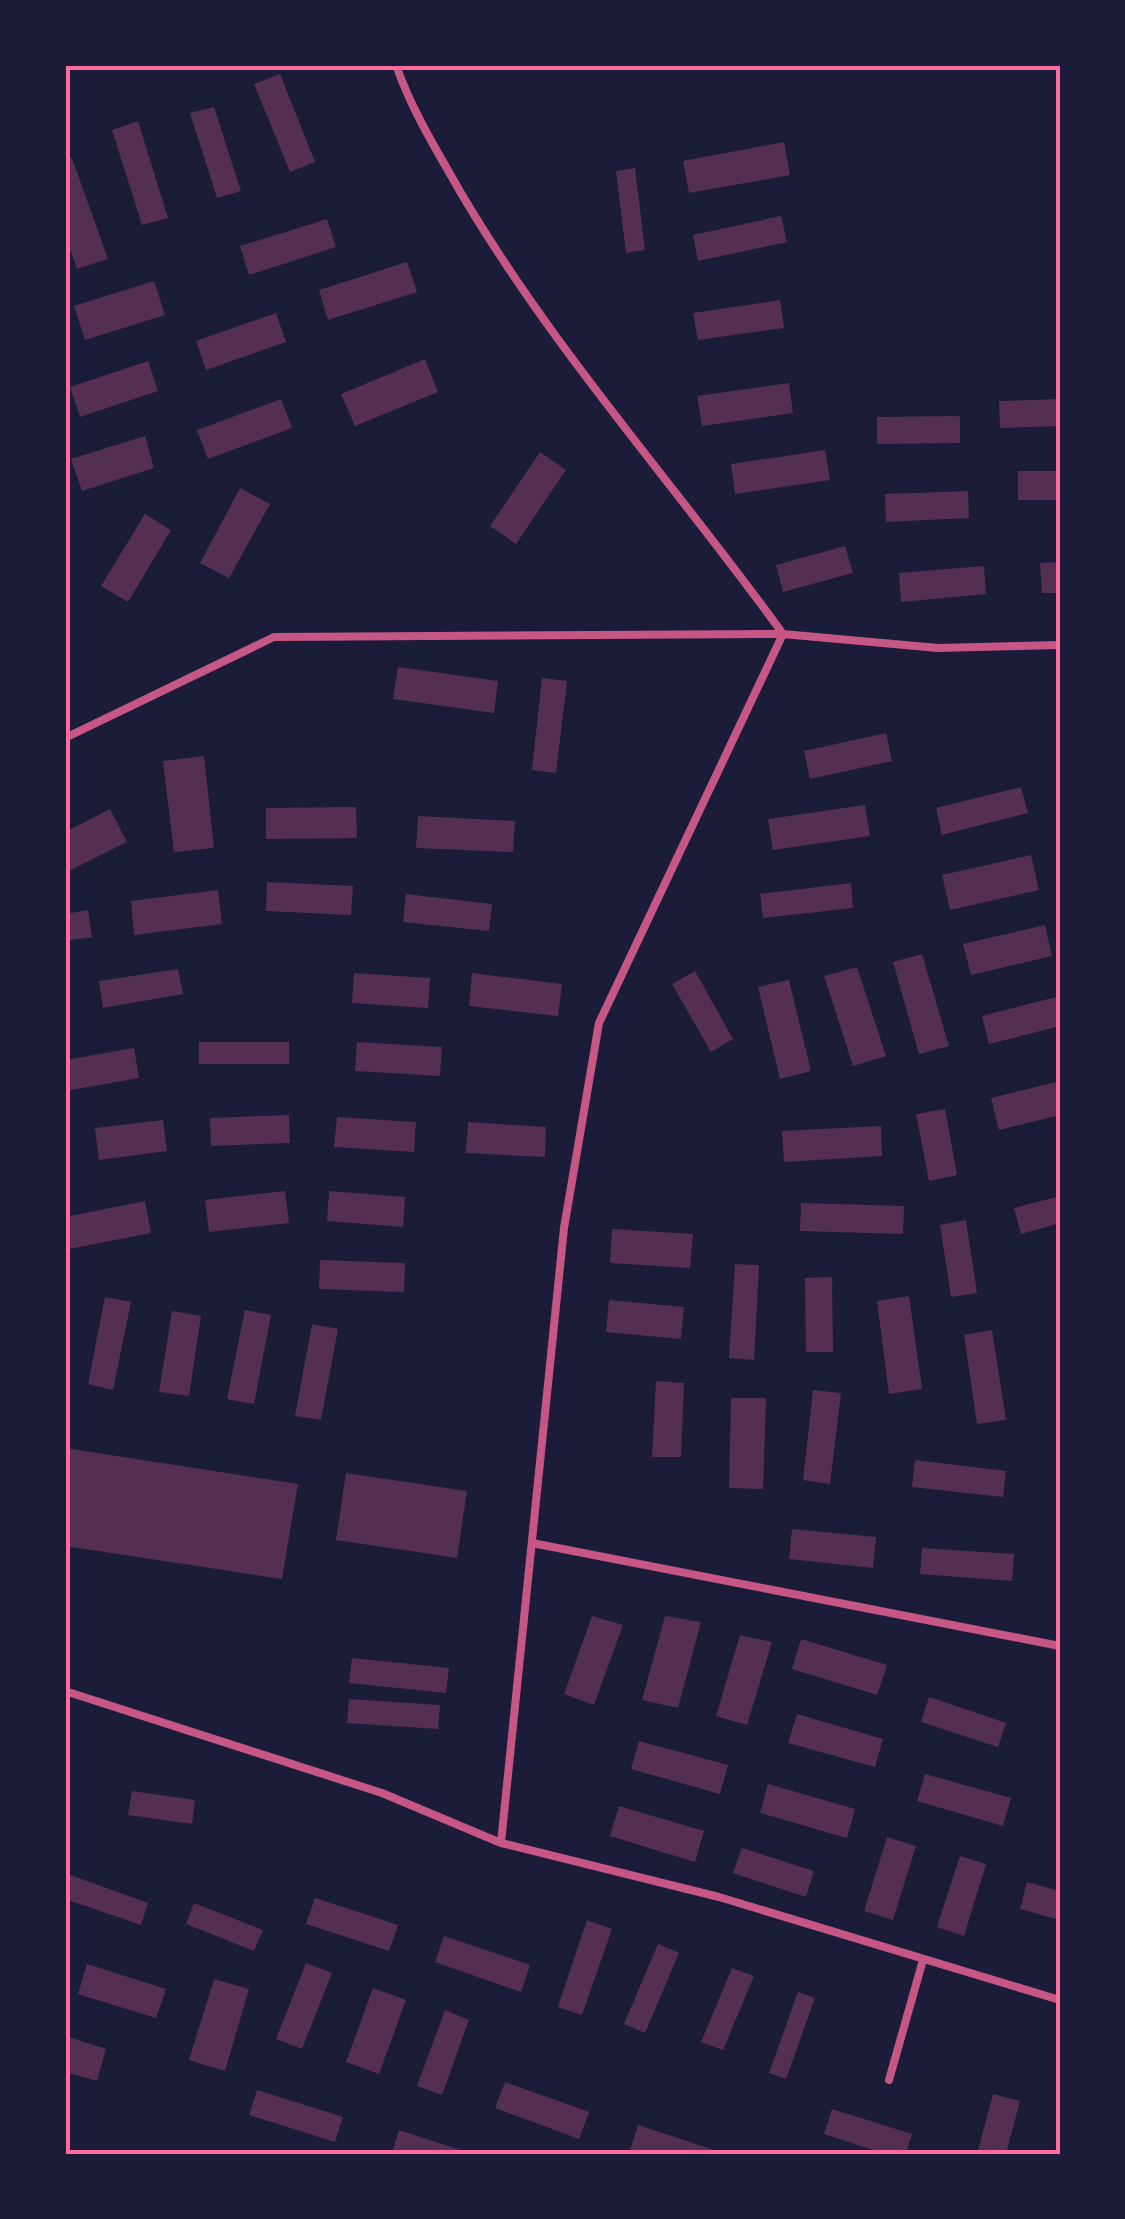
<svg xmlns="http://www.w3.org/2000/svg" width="1125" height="2219" viewBox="0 0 1125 2219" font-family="Lato,sans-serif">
<rect width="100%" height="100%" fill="#1b1b3a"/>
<path fill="#542f53" d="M280,74l35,88 -25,10 -36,-88z
M214,107l27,84 -24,7 -27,-85z
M138,121l30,97 -26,7 -30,-95z
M784,142l6,33 -101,18 -6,-32z
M72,158l36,101 -31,10 -12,-34v-75z
M635,168l10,82 -19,3 -10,-82z
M781,216l6,26 -89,19 -5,-26z
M327,219l9,28 -87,28 -9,-29z
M407,262l10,30 -89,28 -9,-30z
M154,281l11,34 -80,25 -11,-34z
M780,300l4,28 -86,12 -5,-27z
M276,313l10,29 -80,28 -10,-29z
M425,359l13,33 -83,34 -14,-32z
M148,361l10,30 -78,26 -10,-30z
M789,383l4,30 -91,13 -5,-30z
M281,399l11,29 -84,31 -11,-29z
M1060,399v27l-60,2 -1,-27z
M960,416v27l-83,1v-27z
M145,436l9,32 -72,23 -11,-32z
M825,450l5,30 -95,14 -4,-30z
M540,452l26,18 -50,74 -26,-18z
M1018,471h42v29h-42z
M240,488l30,16 -41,74 -29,-15z
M968,491l1,27 -83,4 -1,-28z
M145,514l26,16 -43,72 -27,-16z
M845,546l8,27 -70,19 -7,-27z
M1060,562v31h-18l-2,-30z
M984,566l2,28 -85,8 -2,-29z
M398,667l100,14 -4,32 -101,-14z
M542,678l25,3 -11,92 -24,-3z
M886,733l6,28 -82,18 -6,-28z
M204,756l10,92 -40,4 -11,-91z
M1021,787l7,26 -86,22 -6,-27z
M865,805l5,31 -97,14 -5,-31z
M356,807l1,31 -91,1v-31z
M110,809l17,33 -62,31v-41z
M418,816l97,5 -2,31 -97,-4z
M1031,855l8,35 -89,20 -8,-35z
M267,882l86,4 -2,29 -85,-4z
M851,883l2,25 -90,10 -3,-24z
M218,890l4,34 -88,11 -3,-34z
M406,894l86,10 -3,27 -86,-9z
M88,910l4,27 -27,4v-27z
M1045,925l7,31 -81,19 -8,-31z
M922,954l27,92 -30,8 -26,-92z
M857,967l29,89 -33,10 -29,-90z
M178,969l5,25 -80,14 -4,-27z
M695,971l38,68 -22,13 -39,-68z
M354,973l76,5 -2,30 -76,-5z
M472,973l90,11 -4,32 -89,-10z
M789,980l22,91 -31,8 -22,-92z
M1060,996v30l-71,18 -7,-28z
M199,1042h90v22h-90z
M357,1042l85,5 -2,29 -85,-5z
M134,1048l5,30 -74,13v-31z
M1060,1081v34l-61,15 -8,-32z
M945,1109l12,66 -28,6 -13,-67z
M289,1115l1,28 -79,3 -1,-28z
M337,1117l79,5 -2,30 -80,-5z
M163,1120l4,31 -68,9 -4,-32z
M468,1122l78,5 -1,30 -79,-4z
M881,1126l1,30 -98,6 -2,-31z
M285,1191l4,32 -80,9 -4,-32z
M329,1191l76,6 -2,30 -76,-6z
M1060,1196v27l-39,11 -7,-26z
M145,1201l6,32 -82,16 -4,-32z
M801,1203l103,3 -1,28 -103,-3z
M966,1220l11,73 -26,4 -11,-72z
M612,1229l81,5 -3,34 -80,-5z
M320,1260l85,3 -1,29 -85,-3z
M735,1264l24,1 -5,95 -25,-2z
M832,1277l1,75h-27l-1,-74z
M909,1296l13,93 -33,5 -12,-93z
M105,1297l26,5 -18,88 -25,-6z
M609,1300l75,7 -3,32 -75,-7z
M245,1310l26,5 -17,89 -27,-5z
M172,1311l29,5 -12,80 -30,-4z
M312,1324l26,5 -17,91 -26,-4z
M992,1330l14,90 -29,4 -13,-89z
M656,1381l28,2 -3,74h-29z
M813,1390l28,3 -11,91 -27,-4z
M731,1398h35l-3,91 -34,-1z
M65,1448l233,36 -16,95 -217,-33z
M915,1460l91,11 -3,26 -91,-10z
M346,1473l121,18 -10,67 -121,-18z
M792,1529l84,8 -3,31 -84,-9z
M922,1548l92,6 -2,27 -92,-7z
M592,1616l31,9 -29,80 -30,-11z
M665,1616l36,6 -23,86 -36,-8z
M740,1635l32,7 -25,83 -31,-9z
M801,1639l86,26 -10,30 -85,-26z
M352,1658l97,10 -3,25 -97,-10z
M929,1697l77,26 -8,24 -77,-25z
M349,1699l91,6 -2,24 -91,-6z
M797,1714l86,25 -8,28 -87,-24z
M639,1741l89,24 -8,29 -89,-25z
M925,1774l86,24 -8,28 -86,-25z
M768,1784l87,25 -8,29 -87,-25z
M132,1791l63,9 -3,24 -64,-9z
M619,1806l85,25 -9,31 -85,-26z
M887,1837l29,9 -23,74 -29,-9z
M742,1848l72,23 -8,26 -73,-24z
M960,1856l26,8 -22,72 -27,-9z
M65,1873l83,30 -7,22 -76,-26z
M1027,1882l33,9v29l-40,-11z
M315,1898l83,27 -9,26 -83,-27z
M194,1903l69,27 -9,21 -68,-27z
M587,1920l25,9 -30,86 -24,-8z
M444,1936l86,29 -9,27 -86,-30z
M658,1944l21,9 -34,80 -21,-9z
M306,1963l26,10 -30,76 -26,-10z
M87,1964l79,25 -10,29 -78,-24z
M732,1968l22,8 -31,74 -22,-8z
M214,1979l35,10 -24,82 -36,-11z
M373,1988l33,12 -27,74 -33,-12z
M798,1992l17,6 -29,81 -17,-6z
M445,2010l24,10 -27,75 -25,-9z
M65,2036l41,13 -9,32 -32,-9z
M505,2082l84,30 -10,27 -84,-31z
M257,2090l86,27 -8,25 -86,-27z
M993,2094l27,7 -14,53h-29z
M832,2109l80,25 -6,20h-21l-61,-20z
M638,2125l79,26 -1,3h-73l-13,-4z
M399,2130l71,23 -1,1 -77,-1z"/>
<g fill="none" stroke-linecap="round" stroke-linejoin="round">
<path stroke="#c65784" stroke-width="8" d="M396,65c16,46 41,86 65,128 93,158 215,293 322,441
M65,738l209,-101 509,-3
M532,1543l528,103
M65,1691l317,102 119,50 218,54 341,103
M501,1843l63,-615 35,-205 184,-389 155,14 122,-3
M889,2080l34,-120"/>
</g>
<rect width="1125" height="2219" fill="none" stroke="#1b1b3a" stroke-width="135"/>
<rect x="68" y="68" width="990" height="2084" fill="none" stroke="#ff6b9d" stroke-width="4"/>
</svg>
